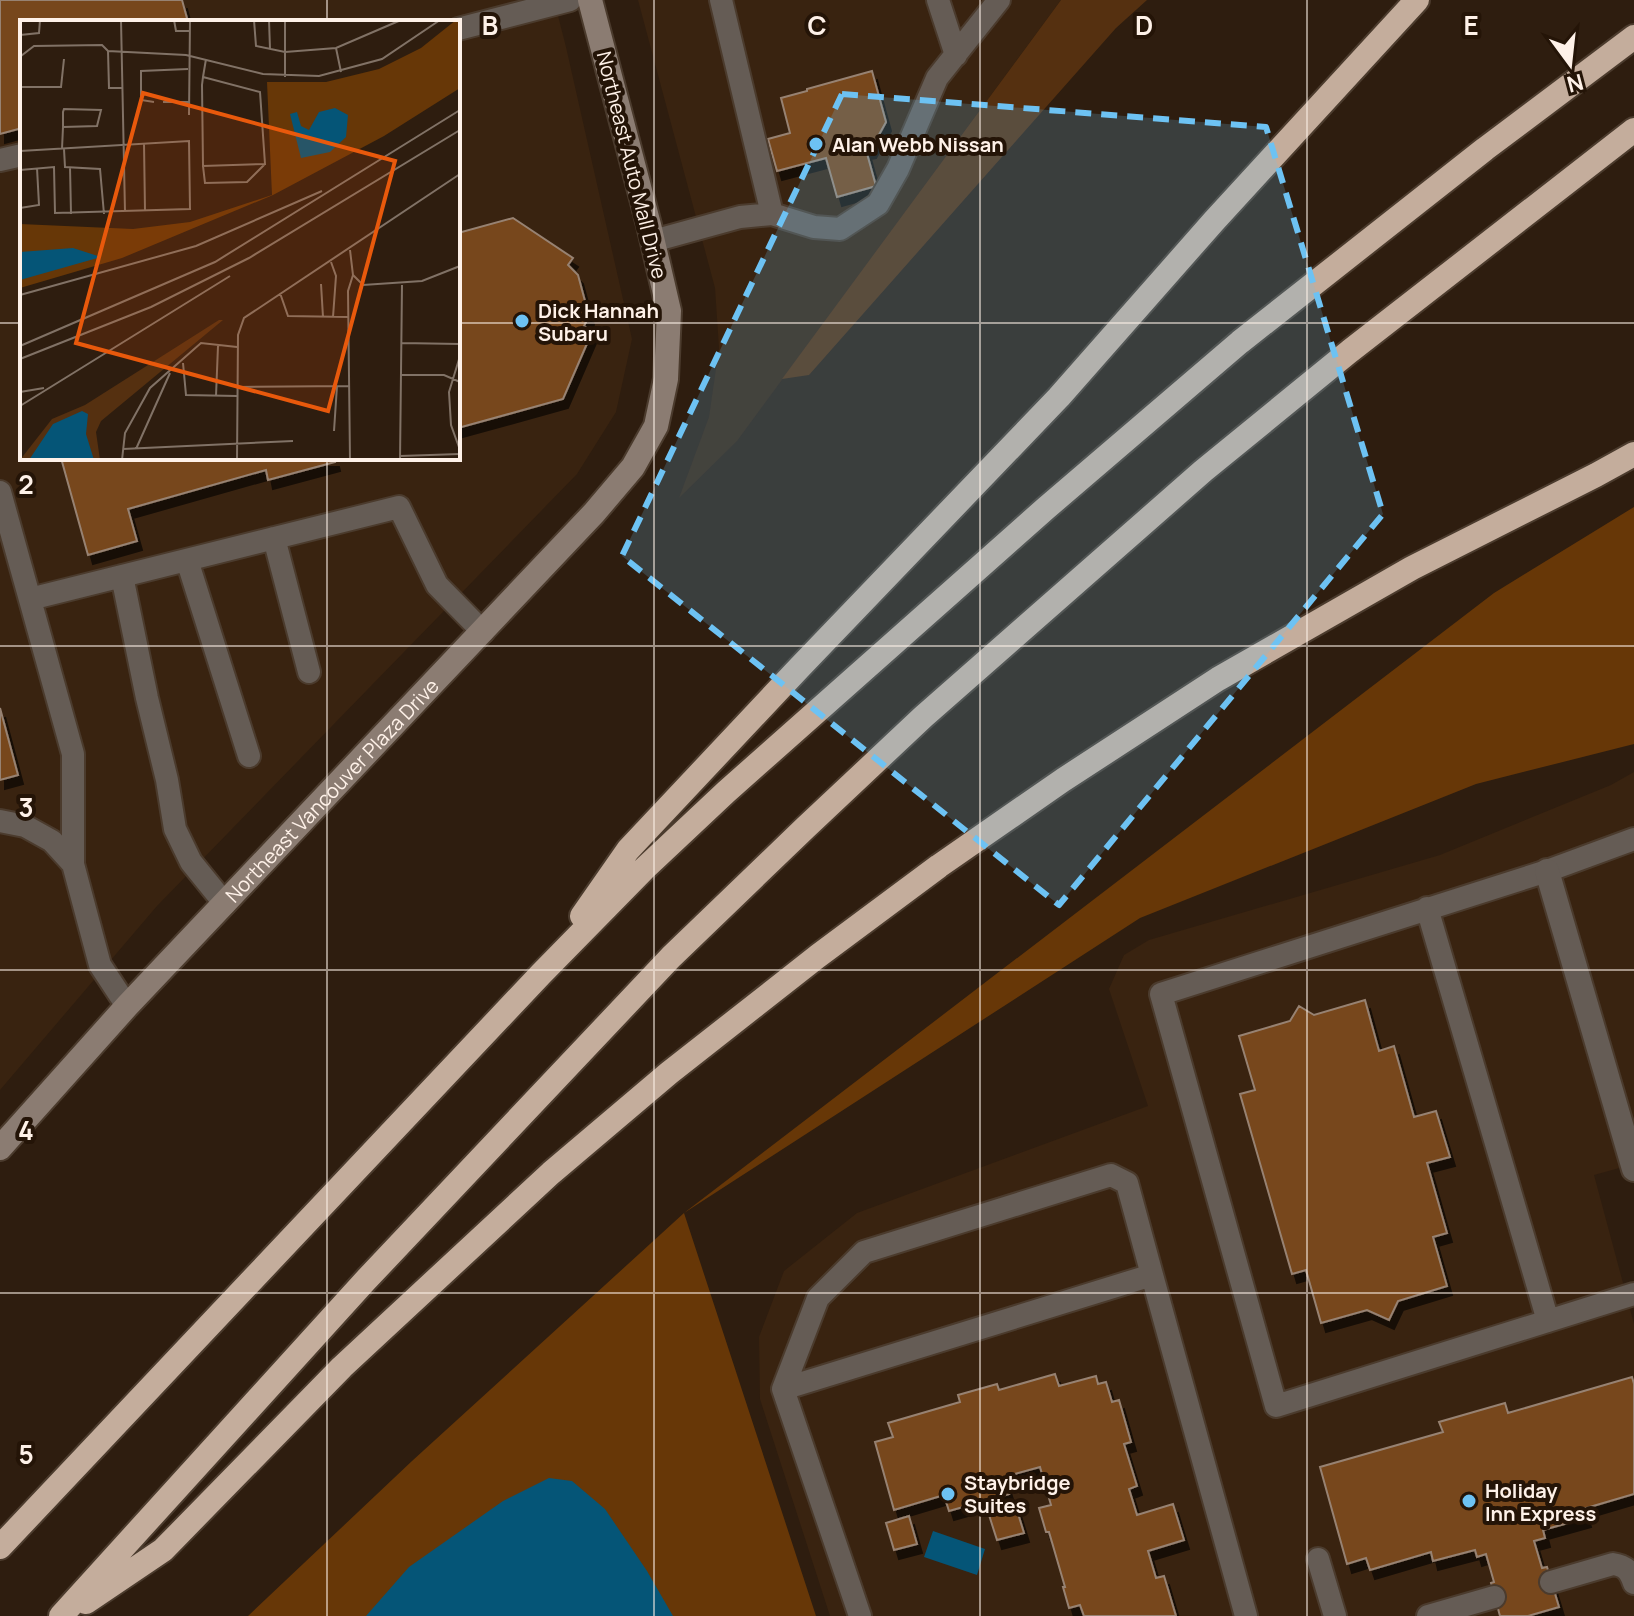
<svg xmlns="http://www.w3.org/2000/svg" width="1634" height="1616" viewBox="0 0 1634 1616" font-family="Manrope,sans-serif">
<defs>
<filter id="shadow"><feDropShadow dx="5" dy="9" stdDeviation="0" flood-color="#0009"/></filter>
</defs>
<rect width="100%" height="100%" fill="#2e1d0f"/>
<path fill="#392310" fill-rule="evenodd" d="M0,0h554l12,47 66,292 -16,73 -39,62 -420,432 -157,184zM22,22h436v436h-436z
M638,0h423l-324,441 -58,57 30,-81 10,-69 -4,-60z
M1634,772v392l-40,11 40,149v292h-804l-70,-217 -1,-62 25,-66 73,-58 291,-107 -39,-117 15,-34 25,-15 291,-85 171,-70z"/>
<path fill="#553010" d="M1061,0h86l-31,28 -307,347 -27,4z"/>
<path fill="#673707" d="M1634,507v237l-158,40 -336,134 -456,295 132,403h-568l164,-155 272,-248 810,-620z"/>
<path fill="#055577" d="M549,1478l23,3 33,28 42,62 26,45h-307l43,-49 94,-66z
M933,1531l52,18 -8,26 -53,-18z"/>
<path fill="#77461a" stroke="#978272" stroke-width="2" filter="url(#shadow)" d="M0,0h182l6,22h-166v106l-22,6z
M872,71l14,51 -15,27 -5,1 10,36 -39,11 -11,-39 -49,13 -9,-32 22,-6 -9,-35 26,-7v-2z
M513,218l60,40 -5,7 10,10 11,41 -5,10 8,6 -29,67 -105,29v-195z
M61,458h273l1,4 -67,18 -2,-10 -138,39 9,32 -49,14z
M0,708l18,67 -18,5z
M1365,1000l14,51 15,-5 20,71 22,-6 14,46 -23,6 20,70 -14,4 14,49 -49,15 -9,19 -22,-10 -46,13 -15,-53 -14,4 -52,-180 15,-4 -16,-54 51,-15 9,-15 15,9z
M1055,1374l4,12 37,-10 2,8 8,-2 6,20 7,-2 12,42 -7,2 13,42 -8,3 8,26 36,-11 11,36 -36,11 8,27 8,-2 12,40h-92l-4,-11 -11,3 -6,-21h2l-16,-55h-3l-7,-24 12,-3 -11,-38 -36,10 5,17 -60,17 -5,-16 -50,15 -19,-68 18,-5 -5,-14 72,-21 -2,-7 39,-11 2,6z
M1632,1377l2,7v110l-51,15 3,9 -43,12 2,8 -11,3 8,27 5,-1 12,40 -31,9h-28l-9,-33 3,-1 -8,-28 -9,3 -2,-7 -42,11 -2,-9 -61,18 -4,-12 -19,6 -27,-97 123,-35 -4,-10 66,-19 3,10z
M1016,1507l8,26 -27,7 -8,-25z
M909,1516l8,28 -23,6 -8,-27z"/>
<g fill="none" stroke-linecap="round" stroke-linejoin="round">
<defs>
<path id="lane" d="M721,0l51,214
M938,0l18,55
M458,29l112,-29
M0,160l22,-5
M653,241l87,-24 32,-3 42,13 26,2 38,-25 20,-35 39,-91 62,-78
M0,492l73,262v110
M274,538l35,134
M187,560l62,196
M122,576l25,122 20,82 8,49 16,33 34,42
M30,599l369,-92 38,78 46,47
M0,821l25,5 27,15 21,23 27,101 27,41
M1634,839l-87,32 -386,123 115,412 358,-112
M1427,908l121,413
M783,1389l35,-91 46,-46 247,-77 16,8 25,92
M1318,1559l17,57
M1551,1582l62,-18c13,2 17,7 21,19
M860,1616l-77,-227 369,-114 94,341
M1428,1616l66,-19"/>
<path id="street" d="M1547,871l87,298"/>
<g id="secondary">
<path id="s1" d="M0,1148l127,-142 467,-493 39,-46 23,-41 10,-47 3,-68 -20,-86 -59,-225"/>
</g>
<path id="highway" d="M582,916l46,-66 171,-182 260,-271 155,-176 203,-221
M0,1547l541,-573 103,-105 82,-77 319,-283 195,-167 245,-193 149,-112
M86,1602l77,-52 179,-183 209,-194 118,-100 149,-117 121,-90 124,-86 155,-101 194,-111 184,-93 38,-21
M61,1616l304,-335 306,-324 134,-129 118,-111 280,-246 147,-120 284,-221"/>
</defs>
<use href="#lane" stroke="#4b3b2d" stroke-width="26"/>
<use href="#street" stroke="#4b3b2d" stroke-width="28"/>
<use href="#secondary" stroke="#4b3b2d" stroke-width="28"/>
<use href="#highway" stroke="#4b3b2d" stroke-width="28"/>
<use href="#lane" stroke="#655c55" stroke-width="22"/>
<use href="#street" stroke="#655c55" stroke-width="24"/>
<use href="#secondary" stroke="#8b7c72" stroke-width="24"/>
<use href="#highway" stroke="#c4ad9c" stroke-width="24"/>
</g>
<path fill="#6dc2f3" fill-opacity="0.2" stroke="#6dc2f3" stroke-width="6" stroke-dasharray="16 10" stroke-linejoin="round" d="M842,94l424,33 117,387 -324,391 -437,-349z"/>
<path fill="none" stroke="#fef1e8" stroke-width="2" stroke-opacity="0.55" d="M327,0v22M654,0v1616M980,0v1616M1307,0v1616M0,323h22M458,323h1176M327,458v1158M0,646h1634M0,970h1634M0,1293h1634"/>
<g fill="#6dc2f3" stroke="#241407" stroke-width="3">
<circle cx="816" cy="144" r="8"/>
<circle cx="522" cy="321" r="8"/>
<circle cx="948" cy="1494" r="8"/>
<circle cx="1469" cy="1501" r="8"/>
</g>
<g text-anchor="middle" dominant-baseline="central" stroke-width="8" stroke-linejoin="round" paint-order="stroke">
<g font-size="20" font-weight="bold" fill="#fef1e8" stroke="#241407" text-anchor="start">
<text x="832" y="144">Alan Webb Nissan</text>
<text x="538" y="310">Dick Hannah<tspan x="538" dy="23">Subaru</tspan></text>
<text x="964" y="1482">Staybridge<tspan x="964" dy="23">Suites</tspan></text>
<text x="1485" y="1490">Holiday<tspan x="1485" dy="23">Inn Express</tspan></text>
</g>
<g font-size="20" fill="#fef1e8" stroke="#241407">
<text transform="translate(632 165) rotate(76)">Northeast Auto Mall Drive</text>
<text stroke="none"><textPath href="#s1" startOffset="488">Northeast Vancouver Plaza Drive</textPath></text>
</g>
</g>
<g transform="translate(20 20)">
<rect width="440" height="440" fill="#2e1d0f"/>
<path d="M199,300h4l-122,101 -5,11 4,28h-80l32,-41 33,-14z" fill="#553010"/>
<path d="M436,0h4v68l-76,48 -111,59 -151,63 -102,30v-64l113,5 57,-7 82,-27 -5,-113h59l53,-13 42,-21z" fill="#673707"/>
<path d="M315,88l13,7 -2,22 -16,15 -29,6 -11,-44 7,-2 4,14 8,4 10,-18zM53,228l28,9 -81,23v-28zM62,391l6,3 -2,20 8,26h-65l24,-36z" fill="#055577"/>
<path fill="none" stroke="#817266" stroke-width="2" d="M101,0l4,192M154,0l2,11h14M234,0l2,26 29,6 51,-4 65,-28M249,0l1,29M265,0v57M0,15l19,-2 1,-13M316,28l5,24M88,31l1,37h13M183,57l57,15 5,72 -62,2 -1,-81 1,-8 3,-18M0,67l1,-31 13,-10 68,-1 6,6 78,4 77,19 56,2 63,-17 58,-39M1,67h40l3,-28M134,82l-13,-2v-29l47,-2M143,82h26M169,95l1,-95M124,123l1,68M42,129l1,-22v-15l1,-3 37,1 -4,16 -34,1M44,129l1,18 35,2 4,45M0,131l169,-10 1,68 -135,4 -1,-46 -34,3M183,146l2,17 42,-1 18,-18M50,147l1,47M0,188l19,-3 -2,-37M330,230l3,25 10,10 59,-4 38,-15M311,242l5,14 -3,41M301,264l2,33M260,273l8,23 61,1M0,275l176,-49 126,-55M381,323l59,1M0,326l195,-84 245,-152M440,336l-11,36 2,33 9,25M0,339l131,-52 98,-49 211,-128M163,343l3,32 51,1M381,355h43l16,7M217,367l112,-1M0,372l24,-4M196,376l2,-50M0,386l210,-130M314,411l3,-45M103,429l170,-8M116,429l34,-76M380,436l60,-2M102,440l3,-27 25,-45 51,-45 36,4M217,440l1,-125 6,-17 216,-144M330,440l-2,-169 5,-16M380,440l2,-175"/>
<path fill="#e8590c" fill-opacity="0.15" stroke="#e8590c" stroke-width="4" d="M123,73l252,68 -67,250 -252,-68z"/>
<rect width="440" height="440" fill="none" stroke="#fef1e8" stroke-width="4"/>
</g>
<g font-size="26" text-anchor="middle" font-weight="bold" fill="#fef1e8" stroke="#241407" stroke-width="8" stroke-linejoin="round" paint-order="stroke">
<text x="490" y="35">B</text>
<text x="817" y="35">C</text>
<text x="1144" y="35">D</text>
<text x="1471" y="35">E</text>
<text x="26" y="494">2</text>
<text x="26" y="817">3</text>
<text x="26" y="1140">4</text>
<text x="26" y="1464">5</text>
</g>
<g transform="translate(1570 64) rotate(165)" stroke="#241407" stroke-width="6" paint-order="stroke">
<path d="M0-6L14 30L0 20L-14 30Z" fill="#fef1e8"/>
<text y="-12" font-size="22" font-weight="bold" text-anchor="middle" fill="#fef1e8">N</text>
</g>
</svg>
